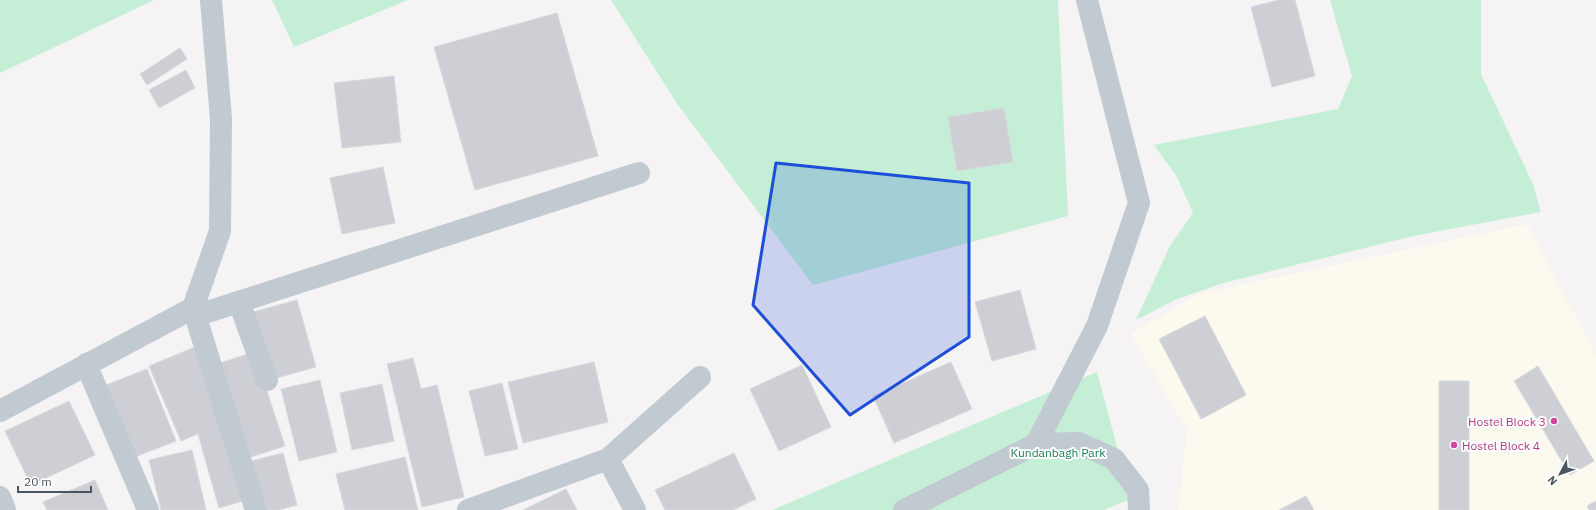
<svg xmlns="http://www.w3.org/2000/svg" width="1596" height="510" viewBox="0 0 1596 510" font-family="'IBM Plex Sans',sans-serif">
<rect width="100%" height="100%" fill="#f5f3f3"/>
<path fill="#fcf9ef" d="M1527,224l69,131v155h-418l9,-80 -56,-96 67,-40z"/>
<path fill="#c4efd6" d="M0,0h154l-154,73z
M272,0h136l-114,47z
M611,0h447l10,216 -255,69 -135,-180z
M1330,0h151v74l52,110 8,28 -128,24 -190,47 -48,17 -39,20 34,-74 23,-33 -16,-36 -23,-32 184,-36 14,-33z
M1097,372l34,127 -27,11h-332z"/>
<path fill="#cdcfd5" stroke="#d7d9de" d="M1279,0h16l20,76 -43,11 -21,-80z
M557,13l41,143 -123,34 -41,-143z
M180,48l7,11 -40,26 -7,-11z
M186,70l9,18 -36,20 -10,-18z
M394,76l7,66 -59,6 -8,-65z
M1004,108l9,54 -56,9 -9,-54z
M383,167l12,56 -53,11 -12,-56z
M1020,290l16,59 -44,12 -17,-59z
M297,300l19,67 -43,12 -20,-67z
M1205,316l41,79 -45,24 -42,-80z
M195,347l48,154 -24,7 -21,-74 -17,7 -32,-75z
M254,352l31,94 -40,13 -31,-94z
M413,358l8,31 16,-4 27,112 -42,10 -35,-143z
M594,362l14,60 -85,21 -15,-61z
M951,362l21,47 -78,34 -21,-47z
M802,365l29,62 -52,24 -29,-62z
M1538,366l56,95 -24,14 -56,-94z
M147,369l29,72 -41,16 -29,-72z
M320,380l17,72 -38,9 -18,-72z
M1439,381h30v129h-30z
M502,383l16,66 -33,7 -16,-65z
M382,384l12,57 -42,9 -12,-57z
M69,401l26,54 -64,30 -26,-54z
M192,450l14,60h-45l-12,-50z
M283,453l14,52 -19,5h-19l-12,-48z
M734,453l22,46 -23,11h-68l-10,-20z
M405,457l13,53h-73l-9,-36z
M95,480l13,30h-61l-4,-8z
M566,489l11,21h-54z
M1306,496l8,14h-35z
M1596,501v9h-7l-2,-4z"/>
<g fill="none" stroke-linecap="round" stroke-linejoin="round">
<path stroke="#c1c9d1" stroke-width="22" d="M239,302l28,78
M193,308l63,202
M195,316l444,-143
M86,364l62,146
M0,411l193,-103 27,-77 1,-112 -10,-119
M1036,444l61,-118 42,-123 -52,-203
M0,497l5,13
M468,510l140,-51
M635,510l-27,-51 92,-82
M904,510l132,-66 43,-1 35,16 24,31 1,20"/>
</g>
<path fill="#1d4ed8" fill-opacity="0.2" stroke="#1d4ed8" stroke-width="3" stroke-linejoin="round" d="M776,163l193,20v154l-119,78 -97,-110z"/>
<g fill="#d1479c" stroke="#fff" stroke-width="1.5">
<circle cx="1554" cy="421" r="4"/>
<circle cx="1454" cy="445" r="4"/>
</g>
<g text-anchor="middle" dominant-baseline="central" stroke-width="4" stroke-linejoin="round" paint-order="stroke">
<g font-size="12" fill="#b23c85" stroke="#fff" text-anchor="end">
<text x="1546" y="421">Hostel Block 3</text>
<text x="1462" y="445" text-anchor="start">Hostel Block 4</text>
</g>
<g font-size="12" fill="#1b8252" stroke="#fff">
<text x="1058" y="452">Kundanbagh Park</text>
</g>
</g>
<g transform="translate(1560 474) rotate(229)" stroke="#ffffff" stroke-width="3" paint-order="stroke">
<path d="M0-3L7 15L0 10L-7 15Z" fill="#4b5560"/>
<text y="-6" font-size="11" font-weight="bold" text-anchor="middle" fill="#4b5560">N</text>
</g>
<path d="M18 486v6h73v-6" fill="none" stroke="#4b5560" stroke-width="2"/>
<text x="24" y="486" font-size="12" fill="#4b5560" stroke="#ffffff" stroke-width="3" paint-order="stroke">20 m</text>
</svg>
